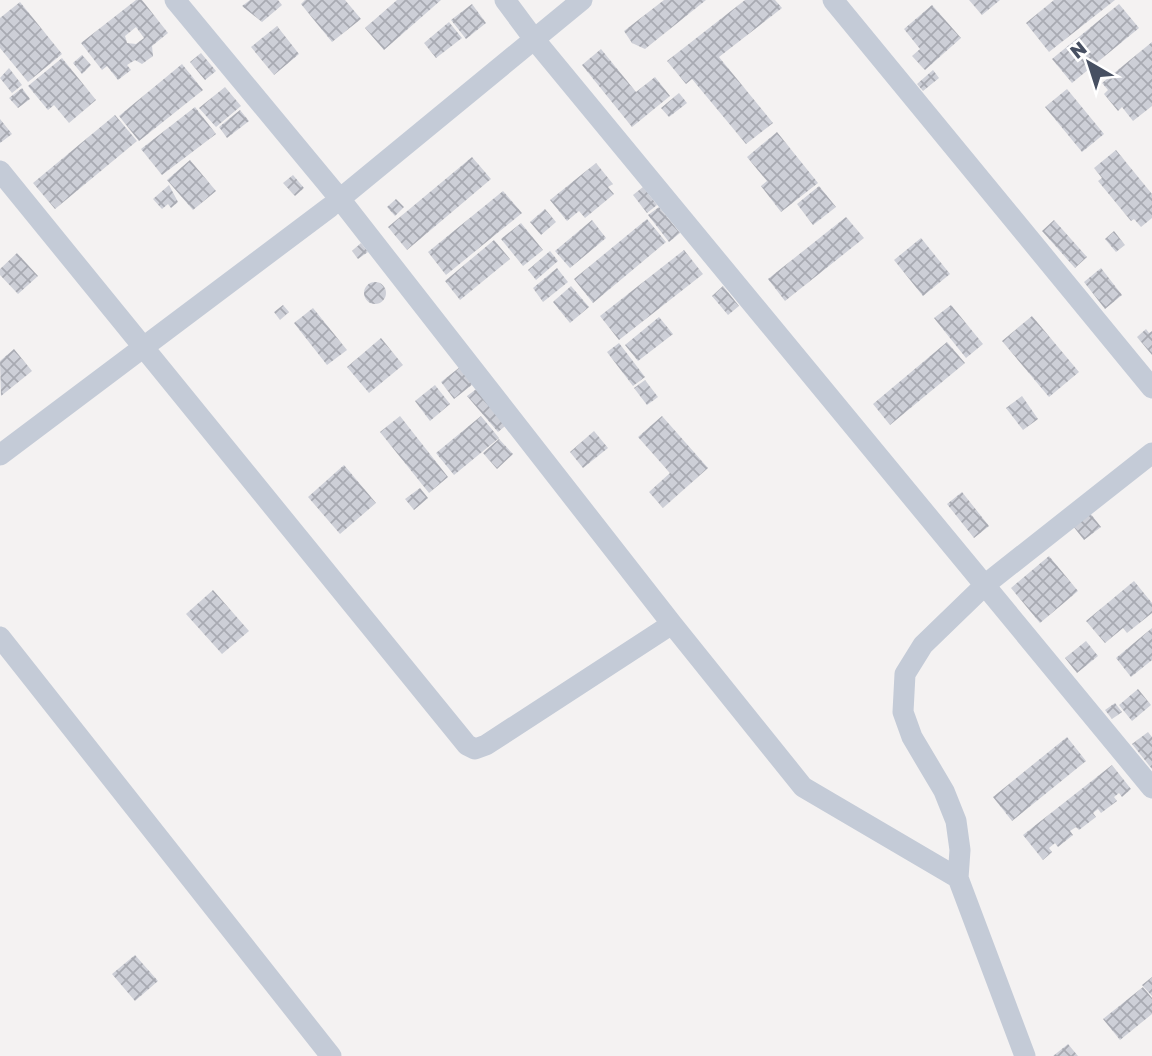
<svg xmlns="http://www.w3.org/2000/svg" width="1152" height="1056" viewBox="0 0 1152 1056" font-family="'Golos Text',sans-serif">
<defs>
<pattern id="building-cross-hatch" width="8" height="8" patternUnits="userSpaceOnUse" patternTransform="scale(1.75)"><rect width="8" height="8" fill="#cdcfd7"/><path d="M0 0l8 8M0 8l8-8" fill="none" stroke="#a8aab2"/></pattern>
</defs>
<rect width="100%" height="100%" fill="#f4f2f2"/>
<path fill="url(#building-cross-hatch)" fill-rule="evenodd" d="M136,0h6l26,33 -16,13 1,10 -11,8 -7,-4 -8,5 4,5 -13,10 -11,-14 -5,4 -21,-27zM136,27l8,11 -8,6 -9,-1 -2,-7z
M250,0h28l4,5 -20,17 -20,-16z
M305,0h40l16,19 -29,23 -31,-38z
M397,0h44l-57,50 -19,-22z
M664,0h42l-61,49 -13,-6 -8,-12z
M745,0h30l7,8 -63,49 54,66 -27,21 -54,-65 -6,5 -19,-23z
M969,0h31l-18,15z
M1054,0h61l-66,52 -23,-29z
M20,2l42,52 -34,28 -28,-34v-30z
M472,4l14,19 -20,16 -15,-19z
M1119,4l20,24 -67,55 -20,-24z
M932,5l29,33 -36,32 -13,-14 8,-7 -16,-20z
M449,22l13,16 -26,20 -12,-15z
M277,26l22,28 -25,21 -23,-28z
M1152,42v64l-19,15 -11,-14 -4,4 -14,-17 4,-4 -6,-7z
M601,49l35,43 19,-15 15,19 -38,31 -50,-62z
M201,53l15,18 -11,9 -15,-18z
M82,55l9,10 -9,9 -9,-11z
M62,58l34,42 -27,23 -15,-18 -6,5 -20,-24z
M182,64l21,26 -64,51 -20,-25z
M9,68l13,17 -10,8 -12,-15z
M933,70l6,8 -16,13 -6,-7z
M225,87l16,19 -25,21 -17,-19z
M22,88l8,11 -12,9 -9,-10z
M1067,89l37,45 -22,18 -37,-45z
M679,93l8,10 -18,14 -8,-9z
M195,107l21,27 -54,41 -21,-26z
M240,110l9,11 -22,17 -8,-11z
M115,115l22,26 -82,68 -22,-26z
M0,119l12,15 -12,9z
M777,132l41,51 -37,29 -20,-26 6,-5 -20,-24z
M1116,150l36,44v24l-11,9 -7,-8 -3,2 -33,-40 4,-3 -8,-10z
M472,157l19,22 -84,71 -19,-23z
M190,160l26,31 -23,19 -26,-30z
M596,163l17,21 -5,3 6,7 -29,24 -6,-7 -12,10 -17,-21z
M293,175l11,13 -9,8 -12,-13z
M169,185l9,17 -7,6 -3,-4 -6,5 -9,-10z
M819,186l17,21 -23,18 -16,-21z
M643,187l14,18 -10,8 -14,-18z
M503,191l19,22 -76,62 -18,-23z
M396,199l8,8 -9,9 -8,-9z
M659,207l21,26 -11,9 -21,-27z
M545,209l11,13 -15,13 -11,-13z
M846,217l18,21 -79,63 -17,-22z
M647,219l19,23 -73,61 -19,-24z
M592,220l14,18 -36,30 -15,-17z
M1054,220l33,37 -12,11 -33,-37z
M521,223l22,27 -20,16 -22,-27z
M1114,231l11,14 -9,7 -11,-13z
M921,238l29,36 -27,22 -29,-36z
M494,240l16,19 -50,41 -15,-19z
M361,243l7,9 -10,7 -6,-8z
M684,250l19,24 -84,66 -19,-24z
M550,251l8,10 -22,19 -8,-10z
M17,253l21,23 -20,18 -18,-19v-6z
M557,268l11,14 -25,20 -10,-14z
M1101,268l21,27 -17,14 -21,-27z
M364 293a11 11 0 1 1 22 0a11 11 0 1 1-22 0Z
M571,286l18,21 -19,16 -17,-21z
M723,286l16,20 -11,9 -16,-19z
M283,305l6,7 -9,8 -6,-8z
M951,305l32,39 -17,14 -32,-40z
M313,308l34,42 -20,15 -33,-42z
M1032,316l47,56 -30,25 -47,-56z
M659,317l14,17 -35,27 -13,-16z
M1146,329l3,4 3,-2v24l-15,-18z
M381,338l22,27 -34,28 -22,-26z
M947,342l18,21 -75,62 -17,-21z
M619,343l26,34 -12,9 -26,-34z
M14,349l18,22 -31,25 -1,-35z
M460,367l13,17 -19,15 -13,-17z
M645,380l13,17 -11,8 -13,-17z
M435,385l15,19 -20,17 -15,-20z
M479,387l31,35 -12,10 -31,-36z
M1022,396l16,23 -15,11 -17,-22z
M400,416l48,61 -19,16 -49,-61z
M481,416l18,22 -45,37 -18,-22z
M662,416l46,52 -45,40 -14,-16 21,-19 -32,-36z
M594,431l14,17 -25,20 -13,-16z
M499,439l14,15 -16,15 -14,-16z
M344,465l32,38 -36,31 -32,-37z
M420,488l8,10 -14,12 -9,-11z
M962,492l27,34 -15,12 -27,-34z
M1090,513l11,14 -17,13 -11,-14z
M1049,556l29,35 -38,32 -29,-35z
M1134,581l18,22v10l-25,20 -4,-5 -18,15 -19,-22z
M213,590l36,41 -27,23 -36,-40z
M1152,628v32l-21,17 -15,-19z
M1086,641l12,15 -21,17 -12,-15z
M1138,689l13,16 -19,16 -13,-16z
M1115,703l7,9 -10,7 -7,-9z
M1148,732l4,5v32l-20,-25z
M1067,737l19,24 -74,60 -19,-24z
M1112,765l19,24 -9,8 -3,-4 -5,4 3,4 -16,12 -3,-4 -5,4 3,4 -17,13 -3,-3 -6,4 3,4 -15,12 -3,-4 -6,5 3,4 -9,8 -20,-25z
M135,955l23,26 -23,20 -23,-27z
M1152,977v19l-10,-11z
M1143,987l9,11v16l-32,26 -17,-21z
M1068,1044l10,12h-25z"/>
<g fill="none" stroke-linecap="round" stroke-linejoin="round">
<path stroke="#c4cbd7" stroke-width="21" d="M175,0l165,199 332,425 131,163 155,91
M505,0l29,39 618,749
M833,0l319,388
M0,171l467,574 8,4 11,-4 186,-121
M0,455l330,-248 252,-207
M0,637l331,419
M1025,1056l-67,-178 2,-28 -4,-29 -12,-30 -32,-54 -9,-25 2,-38 18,-29 63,-61 166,-131"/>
</g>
<g transform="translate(1089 63) rotate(321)" stroke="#ffffff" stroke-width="5" paint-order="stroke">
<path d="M0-5L12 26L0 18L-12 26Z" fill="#475062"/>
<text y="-10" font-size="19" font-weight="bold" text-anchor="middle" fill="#475062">N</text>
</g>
</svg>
